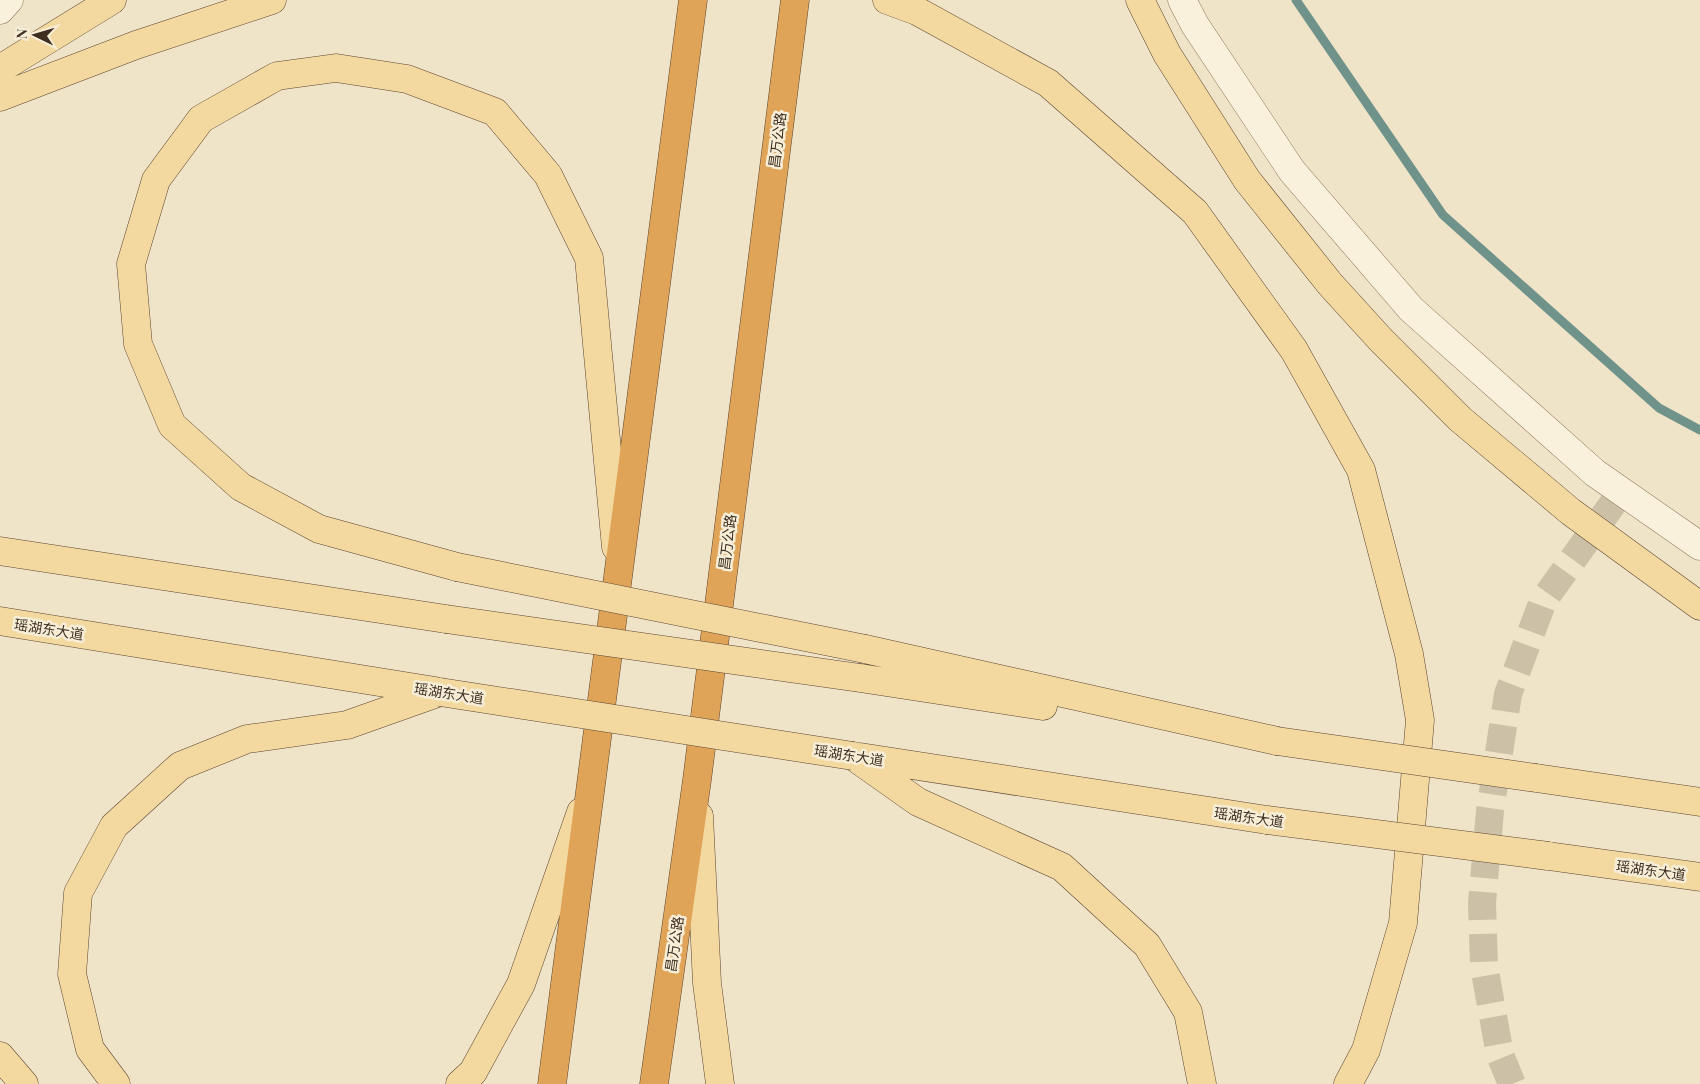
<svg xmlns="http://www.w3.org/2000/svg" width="1700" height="1084" viewBox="0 0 1700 1084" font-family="'Playfair Display','Noto Sans SC',serif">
<rect width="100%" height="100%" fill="#f0e4c8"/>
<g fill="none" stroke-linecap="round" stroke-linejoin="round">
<path stroke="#6f938a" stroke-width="9" d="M1296,0l147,215 216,193 41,22"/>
<path stroke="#ccc0a6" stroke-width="28" stroke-dasharray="28 14" stroke-linecap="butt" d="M1512,1084l-12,-29 -16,-89 -2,-63 8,-92 18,-117 35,-93 79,-110"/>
<defs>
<path id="minor" d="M1182,0l13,25 97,146 119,138 184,164 105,73
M0,10l9,-10"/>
<path id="major" d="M887,0l30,11 131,72 147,129 99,138 67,120 48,184 11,66 -17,203 -37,127 -18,34
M1140,0l27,54 80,126 83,104 51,56 79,79 111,93 129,94
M0,69l112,-69
M0,97l136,-52 136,-45
M0,551l446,68
M457,567l-138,-38 -78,-42 -69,-62 -34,-81 -7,-80 25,-84 45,-61 76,-43 59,-8 71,11 88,33 53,63 41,83 27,289
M0,621l435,70
M865,649l412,92
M860,678l183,28
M853,756l65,46 144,65 85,78 41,67 14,72
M860,757l407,63
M1536,778l164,24
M699,816l8,167 13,101
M1548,856l152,21
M0,1056l24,28
M116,1084l-26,-35 -18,-75 6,-81 36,-67 66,-60 67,-27 100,-14 93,-33
M460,1084l13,-12 48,-88 60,-172"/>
<path id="highway" d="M552,1084l141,-1084
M654,1084l43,-304 98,-780"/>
</defs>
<use href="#minor" stroke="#8d765c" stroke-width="29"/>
<use href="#major" stroke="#5b4430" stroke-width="29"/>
<use href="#highway" stroke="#5b4430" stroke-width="29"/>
<use href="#minor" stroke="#faf1dc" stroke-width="28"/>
<use href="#major" stroke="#f3d9a0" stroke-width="28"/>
<use href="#highway" stroke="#e0a458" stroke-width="28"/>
<defs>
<path id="major-bridge" d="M457,567l408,82
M446,619l414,59
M440,692l413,64
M1277,741l259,37
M1267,820l281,36"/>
</defs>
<use href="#major-bridge" stroke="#5b4430" stroke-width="29" stroke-linecap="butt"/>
<use href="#major-bridge" stroke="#f3d9a0" stroke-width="28"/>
</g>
<g text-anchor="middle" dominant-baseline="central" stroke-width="5" stroke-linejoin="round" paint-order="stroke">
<g font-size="14" fill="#3d2e20" stroke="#f7eed8">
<text transform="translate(777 140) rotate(-83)">昌万公路</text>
<text transform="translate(727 542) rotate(-83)">昌万公路</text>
<text transform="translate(49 629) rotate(9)">瑶湖东大道</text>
<text transform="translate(449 693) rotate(9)">瑶湖东大道</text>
<text transform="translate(849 755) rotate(9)">瑶湖东大道</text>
<text transform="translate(1249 817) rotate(8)">瑶湖东大道</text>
<text transform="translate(1651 870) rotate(8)">瑶湖东大道</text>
<text transform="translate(674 944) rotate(-82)">昌万公路</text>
</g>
</g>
<g transform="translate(35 35) rotate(275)" stroke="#f7eed8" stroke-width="4" paint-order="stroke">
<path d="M0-4L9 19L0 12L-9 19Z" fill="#3d2e20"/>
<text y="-8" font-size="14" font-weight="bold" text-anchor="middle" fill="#3d2e20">N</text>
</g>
</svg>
